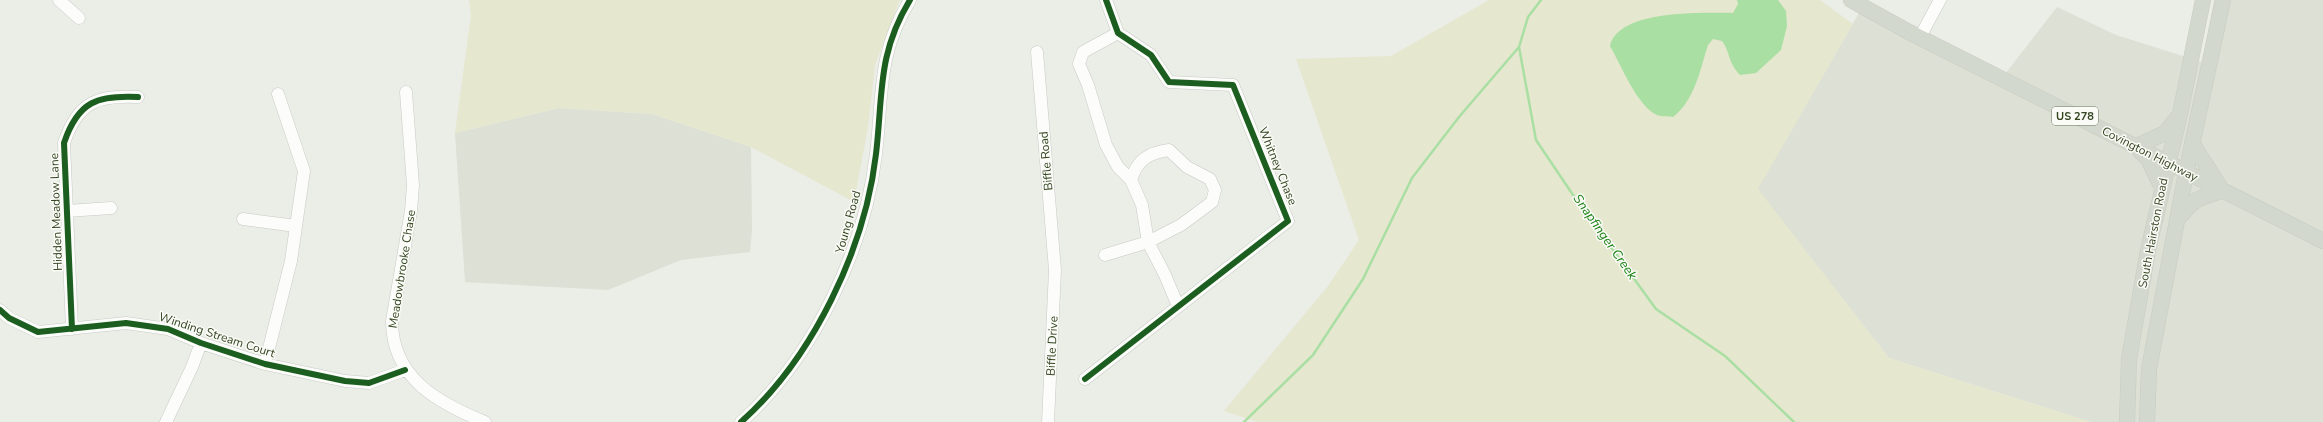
<svg xmlns="http://www.w3.org/2000/svg" width="2323" height="422" viewBox="0 0 2323 422" font-family="'Nunito Sans',sans-serif">
<rect width="100%" height="100%" fill="#ebede7"/>
<path fill="#dce0d5" d="M1865,0l140,74 52,-67 59,28 86,27 12,-62h109v422h-232l-202,-64 -132,-169 109,-188z
M559,108l93,6 99,33 1,83 -2,22 -69,8 -73,30 -143,-8 -10,-149z"/>
<path fill="#e6e7cf" d="M469,0h431l-25,65 -7,62 -14,75 -103,-55 -99,-33 -93,-6 -104,25 16,-118z
M1489,0h331l33,24 -95,165 131,169 202,64h-834l-33,-11 104,-125 31,-46 -63,-181 95,-3z"/>
<path fill="#aadfa4" d="M1737,0h41l8,11 1,15 -6,24 -25,23 -16,2c-13,-14 -9,-21 -18,-34l-9,-2 -5,6c-8,25 -13,55 -35,72 -5,-1 -11,0 -16,-2 -20,-9 -36,-50 -47,-69 9,-37 93,-33 123,-33l5,-9z"/>
<g fill="none" stroke-linecap="round" stroke-linejoin="round">
<path stroke="#aadfa4" stroke-width="2.5" d="M1541,0l-13,17 -9,30 17,93 35,52 85,117 69,47 69,66
M1244,422l69,-67 50,-76 49,-101 47,-61 60,-70"/>
<defs>
<path id="minor" d="M59,0l20,18
M1118,33l-35,19 -4,12 9,21 18,60 12,22 13,13 11,25 6,37 17,33 13,31
M1920,37l20,-37
M1037,52l18,218 -7,152
M406,92l7,93 -2,26 -19,110c0,57 46,82 93,101
M67,211l44,-3
M243,219l53,7
M1105,255l43,-13 33,-17 31,-23 3,-12 -5,-11 -23,-12 -18,-17c-21,3 -32,10 -38,30
M0,310l9,8 29,14 88,-9 42,6 33,14 64,21 80,17 24,2 36,-13
M72,329l-8,-186c14,-42 34,-48 74,-46
M265,364l26,-103 13,-90 -26,-77
M1085,379l203,-158 -55,-136 -64,-3 -18,-27 -33,-22 -12,-33
M166,422l26,-55 9,-24
M741,422c72,-64 124,-173 135,-268 7,-59 1,-100 34,-154"/>
<path id="major" d="M1851,0l58,32 414,209
M2192,143l30,47
M2137,146l28,-13 12,-15
M2140,151l8,8 14,29
M2178,219c16,-20 19,-21 44,-28
M2127,422l2,-63 19,-109 32,-136 23,-114
M2147,422l2,-53 37,-196 37,-173"/>
</defs>
<use href="#minor" stroke="#c8cac4" stroke-width="13"/>
<use href="#major" stroke="#c7ccc1" stroke-width="16"/>
<use href="#minor" stroke="#fcfcfb" stroke-width="12"/>
<use href="#major" stroke="#d3d8ce" stroke-width="15"/>
<defs>
<path id="cycleway" d="M0,310l9,8 29,14 88,-9 42,6 33,14 64,21 80,17 24,2 36,-13
M72,329l-8,-186c14,-42 34,-48 74,-46
M1085,379l203,-158 -55,-136 -64,-3 -18,-27 -33,-22 -12,-33
M741,422c72,-64 124,-173 135,-268 7,-59 1,-100 34,-154"/>
</defs>
<use href="#cycleway" stroke="#fafbf6" stroke-width="8"/>
<use href="#cycleway" stroke="#1b5e20" stroke-width="6"/>
</g>
<g text-anchor="middle" dominant-baseline="central" stroke-width="3" stroke-linejoin="round" paint-order="stroke">
<rect fill="#fafbf6" stroke="#6f7b61" stroke-width="1" x="2052" y="107" width="46" height="18" rx="3"/>
<g font-size="11" font-weight="bold" fill="#334421">
<text x="2075" y="116">US 278</text>
</g>
<g font-size="12" fill="#334421" stroke="#fafbf6">
<text transform="translate(2150 154) rotate(27)">Covington Highway</text>
<text transform="translate(1046 161) rotate(-95)">Biffle Road</text>
<text transform="translate(1278 166) rotate(68)">Whitney Chase</text>
<text transform="translate(56 212) rotate(-92)">Hidden Meadow Lane</text>
<text transform="translate(848 222) rotate(-74)">Young Road</text>
<text transform="translate(2153 233) rotate(-79)">South Hairston Road</text>
<text transform="translate(402 269) rotate(-81)">Meadowbrooke Chase</text>
<text transform="translate(217 335) rotate(18)">Winding Stream Court</text>
<text transform="translate(1052 346) rotate(-87)">Biffle Drive</text>
</g>
<g font-size="13" font-style="italic" fill="#1a8114" stroke="#fafbf6">
<text transform="translate(1605 237) rotate(55)">Snapfinger Creek</text>
</g>
</g>
</svg>
